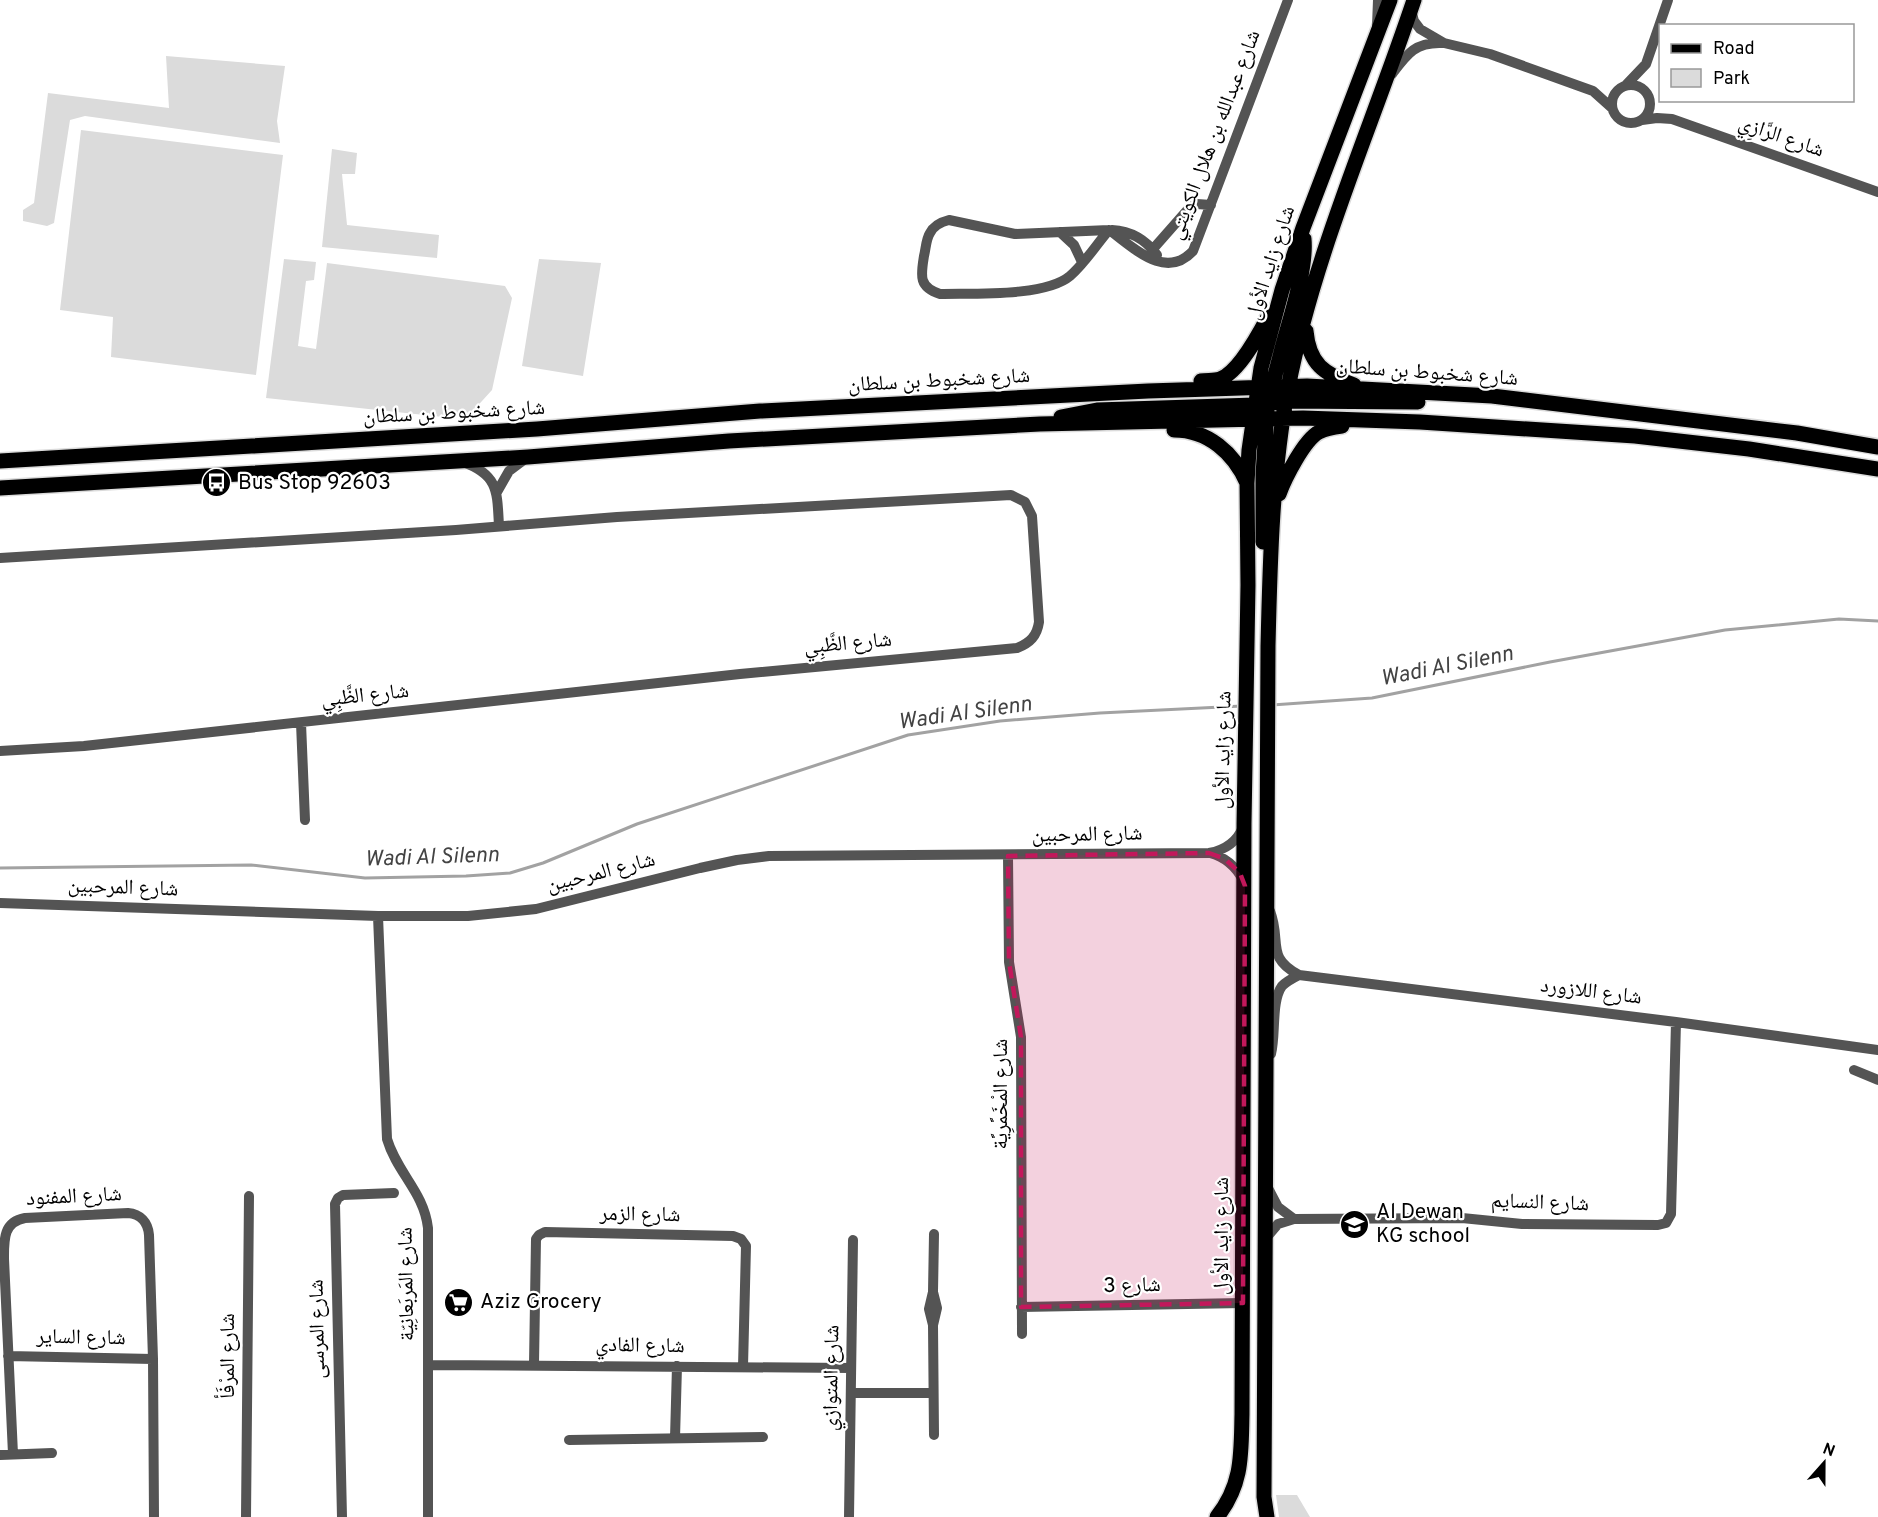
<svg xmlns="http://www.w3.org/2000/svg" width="1878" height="1517" viewBox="0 0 1878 1517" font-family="Overpass,'Noto Naskh Arabic',sans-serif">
<rect width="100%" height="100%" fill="#fff"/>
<path fill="#dbdbdb" d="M166,56l119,10 -8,55 3,22 -195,-27 -15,4 -16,103 -7,3 -24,-5v-11l11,-7 14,-110 121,15z
M81,130l202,25 -27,220 -145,-18 2,-40 -53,-7z
M332,149l25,4 -2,21h-13l5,51 92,10 -2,23 -115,-11z
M284,259l32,3 -2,18 -8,1 -8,65 18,3 11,-86 178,23 7,12 -20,92 -20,22 -29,5 -177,-19z
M539,259l62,4 -18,113 -61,-10z
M1276,1495h21l13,22h-31z"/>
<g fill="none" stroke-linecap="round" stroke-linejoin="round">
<path stroke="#a2a2a2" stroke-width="3" d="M1272,705l100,-7 178,-36 175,-32 114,-11 39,2
M0,868l251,-3 114,13 101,-2 44,-3 33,-10 94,-39 271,-89 92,-14 100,-8 142,-7"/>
<defs>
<path id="primary" d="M1306,331c3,33 18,43 48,54
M1201,381c6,-1 14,0 19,-2 19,-7 39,-45 48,-62
M1273,397c-2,-13 4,-28 7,-41 8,-33 27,-84 24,-117
M1277,403l9,-2 132,1
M1061,417l36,-7 158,-5 19,-6 14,-12
M1174,430c34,0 60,23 73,53
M0,461l537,-32 223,-18 388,-20 159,-5 185,10 305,37 81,14
M0,488l528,-31 201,-16 311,-17 263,-6 117,4 215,14 114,13 129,20
M1279,494c6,-16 25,-54 40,-62 7,-4 15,-5 23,-6
M1263,542v-67l4,-65
M1217,1517c26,-33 24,-63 25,-103l2,-590 4,-239 -1,-102 2,-33 12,-82 21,-78 21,-62 87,-228
M1267,1517l-3,-20 4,-851c2,-86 4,-173 20,-258 26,-134 83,-259 126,-388"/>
</defs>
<use href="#primary" stroke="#dbdbdb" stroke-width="18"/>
<path stroke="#545454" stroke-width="10" d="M1411,10l3,11 6,8 24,14 46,11 103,37 19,17
M1392,74c15,-20 23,-32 50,-31
M1612 104a19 19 0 1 1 38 0a19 19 0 1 1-38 0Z
M1626,85l20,-21 22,-64
M1642,120l15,-2 15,1 206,73
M949,220l66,14 94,-4c-13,15 -24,33 -39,46 -25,21 -97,17 -130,18 -22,-7 -19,-19 -16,-38 2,-8 2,-17 6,-23 4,-8 11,-11 19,-13z
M1109,230c24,17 56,51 84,21l95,-251
M1112,230c19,1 34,10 45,25
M1060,232l14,13 8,17
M1153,249l37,-42 7,-3 14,1
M463,462c36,13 34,30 36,64
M497,492l12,-21 16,-12
M0,558l456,-28 161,-13 394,-22 14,7 7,14 7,106c-2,14 -9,21 -22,26l-277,26 -656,72 -84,5
M301,723l4,97
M1210,853c15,4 25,12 33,27
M1008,856l1,106 12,75 1,297
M0,903l378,13h90l68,-7 164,-41 37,-8 32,-4 440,-3c16,-3 28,-11 34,-26
M1270,911c12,31 -5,46 29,64l377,47 202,28
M378,916l9,223c10,34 37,53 41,89v289
M1271,1054c5,-19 0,-53 11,-68 5,-5 11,-8 17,-11
M1854,1070l24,10
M1268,1188l10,19 16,12
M1266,1238l12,-14 16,-5 168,-1 60,6 136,1 8,-2 5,-9 5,-192
M933,1292l4,16 -4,17 1,110
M1021,1307l222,-4
M933,1325l-4,-16 4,-17 1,-58
M8,1356l145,3
M534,1364l2,-125 3,-4 6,-3 188,4 8,3 5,7 -3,121
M428,1365l423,3
M852,1393h81
M675,1438l2,-72
M569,1440l194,-3
M13,1454l-9,-195c0,-19 -1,-37 21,-41l103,-5c12,1 20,9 21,22l4,124 1,158
M0,1455l52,-2
M246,1517l3,-321
M342,1517l-7,-313 3,-6 5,-3 51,-2
M849,1517l4,-277"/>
<path stroke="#545454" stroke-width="12" d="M1378,26l1,-26"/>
<use href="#primary" stroke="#000" stroke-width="15"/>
</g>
<path fill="#c2185b" fill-opacity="0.2" stroke="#c2185b" stroke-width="4.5" stroke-dasharray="12 8" stroke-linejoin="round" d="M1209,853l16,6 15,14 5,13 -2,417 -222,4v-270l-12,-75 -1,-106z"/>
<defs>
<symbol id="bus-disc" viewBox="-11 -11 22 22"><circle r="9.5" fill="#000" stroke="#fff"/><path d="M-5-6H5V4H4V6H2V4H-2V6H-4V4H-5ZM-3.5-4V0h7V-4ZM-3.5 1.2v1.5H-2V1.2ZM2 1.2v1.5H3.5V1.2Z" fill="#fff"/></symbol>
<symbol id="school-disc" viewBox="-11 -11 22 22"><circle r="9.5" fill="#000" stroke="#fff"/><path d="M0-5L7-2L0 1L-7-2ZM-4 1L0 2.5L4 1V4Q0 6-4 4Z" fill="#fff"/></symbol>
<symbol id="supermarket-disc" viewBox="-11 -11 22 22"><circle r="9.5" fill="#000" stroke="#fff"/><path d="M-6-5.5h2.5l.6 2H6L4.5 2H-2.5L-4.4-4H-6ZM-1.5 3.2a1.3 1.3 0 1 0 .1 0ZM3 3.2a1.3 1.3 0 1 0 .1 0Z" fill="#fff"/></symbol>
</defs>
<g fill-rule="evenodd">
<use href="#bus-disc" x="200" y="466" width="33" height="33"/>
<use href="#school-disc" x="1338" y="1208" width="33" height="33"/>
<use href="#supermarket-disc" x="442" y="1286" width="33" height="33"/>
</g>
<g text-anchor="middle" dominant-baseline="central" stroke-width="4.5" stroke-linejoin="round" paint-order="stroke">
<g font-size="21" fill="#000" stroke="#fff">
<text transform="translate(1215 135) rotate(-69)">شارع عبدالله بن هلال الكويتي</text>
<text transform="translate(1781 137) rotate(19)">شارع الرَّازِي</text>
<text transform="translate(1271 263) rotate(-72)">شارع زايد الأول</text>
<text transform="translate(1427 373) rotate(4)">شارع شخبوط بن سلطان</text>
<text transform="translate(939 381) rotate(-3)">شارع شخبوط بن سلطان</text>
<text transform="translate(454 413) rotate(-3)">شارع شخبوط بن سلطان</text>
<text transform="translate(848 644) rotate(-5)">شارع الظَّبِي</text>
<text transform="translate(365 696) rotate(-6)">شارع الظَّبِي</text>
<text transform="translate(1224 750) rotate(-89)">شارع زايد الأول</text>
<text transform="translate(1087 835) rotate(-1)">شارع المرحبين</text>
<text transform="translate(601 873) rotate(-14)">شارع المرحبين</text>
<text transform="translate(123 888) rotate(2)">شارع المرحبين</text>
<text transform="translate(1591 992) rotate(7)">شارع اللازورد</text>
<text transform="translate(1001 1094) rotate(-90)">شارع المْخَمَّرِيَّة</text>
<text transform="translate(74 1197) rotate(-3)">شارع المفنود</text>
<text transform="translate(1540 1203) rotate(2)">شارع النسايم</text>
<text transform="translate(640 1215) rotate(1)">شارع الزمر</text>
<text transform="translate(1222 1236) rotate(-90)">شارع زايد الأول</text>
<text transform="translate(407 1284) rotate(-91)">شارع المَربَعانِيّة</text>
<text transform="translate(1132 1286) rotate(-1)">شارع 3</text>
<text transform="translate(318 1329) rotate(-91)">شارع المرسى</text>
<text transform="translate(81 1338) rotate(1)">شارع الساير</text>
<text transform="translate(640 1346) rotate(1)">شارع الفادي</text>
<text transform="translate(228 1356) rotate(-90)">شارع المرْفَأ</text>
<text transform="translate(832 1378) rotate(-89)">شارع المتوازي</text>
</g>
<g font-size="21" fill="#000" stroke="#fff" text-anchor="start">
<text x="238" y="483">Bus Stop 92603</text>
<text x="1376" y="1212">Al Dewan<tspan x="1376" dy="24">KG school</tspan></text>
<text x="480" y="1302">Aziz Grocery</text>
</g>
<g font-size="22" font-style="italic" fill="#434343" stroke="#fff">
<text transform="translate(1447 667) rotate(-11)">Wadi Al Silenn</text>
<text transform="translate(965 714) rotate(-8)">Wadi Al Silenn</text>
<text transform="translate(432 858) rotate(-2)">Wadi Al Silenn</text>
</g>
</g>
<rect x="1659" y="24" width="195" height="78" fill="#ffffff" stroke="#999999" stroke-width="1.5"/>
<rect x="1671" y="44" width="30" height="9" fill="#000000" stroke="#999999" stroke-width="1.5"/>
<text x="1713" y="54" font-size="18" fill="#000000">Road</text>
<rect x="1671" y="69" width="30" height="18" fill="#dbdbdb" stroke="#999999" stroke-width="1.5"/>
<text x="1713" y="84" font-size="18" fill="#000000">Park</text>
<g transform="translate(1824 1463) rotate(21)" stroke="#ffffff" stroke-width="4.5" paint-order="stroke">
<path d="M0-4.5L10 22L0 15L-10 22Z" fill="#000000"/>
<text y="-9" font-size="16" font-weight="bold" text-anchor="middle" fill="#000000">N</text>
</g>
</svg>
